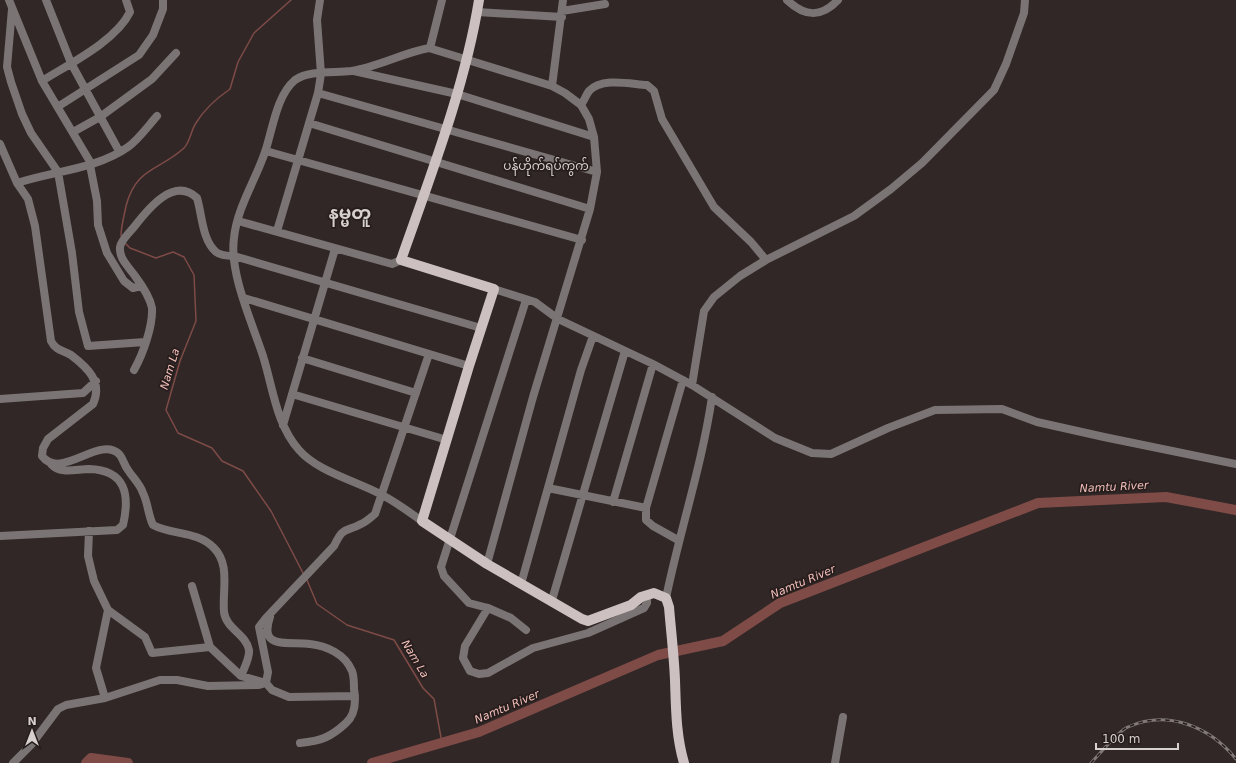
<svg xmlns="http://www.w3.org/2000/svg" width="1236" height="763" viewBox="0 0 1236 763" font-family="'DejaVu Sans','Noto Sans Myanmar',sans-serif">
<rect width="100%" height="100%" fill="#302726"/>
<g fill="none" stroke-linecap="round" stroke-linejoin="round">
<path stroke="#7e4b47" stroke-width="1.5" d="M121,236c0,-10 3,-19 5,-30 10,-39 33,-35 58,-58 6,-6 7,-18 12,-25 9,-15 21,-25 34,-34l8,-27 16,-29 37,-33
M125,243l5,5 26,10 17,-6 11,5 10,18 2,46 -16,40 -14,49 12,23 34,15 10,13 21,10 28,40 32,62
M307,580l10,24 30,21 47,15 29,48 11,11 8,44"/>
<path stroke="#7e4b47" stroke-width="10" d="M86,763l5,-5 37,5
M372,763l107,-31 179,-77 65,-14 57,-38 258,-100 128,-6 70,13"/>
<path stroke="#7a7574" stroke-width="8" d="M9,0l33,81 47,79 8,41 1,24 9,28 17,28 9,7 8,-2
M46,0l25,63 48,88
M787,0c18,17 34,18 51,0
M12,9l-5,58 4,15 11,32 9,19 27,39 14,81 7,59 9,34 57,-4
M562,11l43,-7
M477,12l85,5
M430,48l12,-48
M354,71l103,23 137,43
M42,81c27,-17 74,-40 88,-69l-4,-12
M552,86l11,-86
M318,93l279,79
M581,105c3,-4 5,-10 8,-14 13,-14 41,-7 58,-6l7,6 8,28 52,88 37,35 15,18
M59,106l80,-51 14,-20 10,-26v-9
M309,123l281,86
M73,132l27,-15 52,-38 24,-26
M0,144l17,39 11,16 7,27 16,115c5,10 12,9 20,14 17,13 32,27 22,49l-45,35 -5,9 -1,8c19,25 57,-21 77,-2 4,4 5,11 9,16 5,8 12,14 15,23 5,10 5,22 10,32 19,10 44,6 60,22 18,17 9,43 11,65 2,17 22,22 25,38 1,8 -5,18 -8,26
M266,151l316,89
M17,183c36,-12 80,-14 111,-36 11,-8 20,-21 29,-31
M238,221l154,43 9,-4
M277,231l41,-138 3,-19 -4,-54 3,-20
M494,289l41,13 23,17 95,45 39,21 83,53 37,15 19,1 57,-26 47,-18 67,-1 35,13 67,15 132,27
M244,298l225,68
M302,358l114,35
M134,370c9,-16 19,-44 18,-62 -2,-10 -11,-24 -17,-32 -7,-10 -16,-17 -15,-29 1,-7 10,-15 14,-20 14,-18 40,-51 63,-29 5,16 5,42 19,54 5,4 12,4 18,4l247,72
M692,385l12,-74 10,-14 26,-21 26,-16 88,-44 37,-27 31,-26 72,-73 12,-26 18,-51 1,-13
M292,394l155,46
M0,399l83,-6 13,-12
M283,425l52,-176
M548,488l98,20
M613,502l40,-138
M422,521c-13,-9 -26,-19 -40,-26 -25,-14 -64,-23 -83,-45 -23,-26 -26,-62 -36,-94 -11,-34 -34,-83 -29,-118 3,-31 23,-60 32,-89 7,-22 11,-54 29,-69 13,-10 40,-7 56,-9 27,-4 51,-18 78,-23l123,38 13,7 16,12 8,14 5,18 3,35 -7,37 -57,188 -46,167
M89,531l-1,25 6,25 14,29 37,27 7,16 58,-6 -18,-61
M0,536l117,-6 6,-5c7,-30 3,-55 -34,-56 -13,0 -28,6 -38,-5
M678,540l-25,-14 -7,-6v-12l37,-128
M521,584l60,-214 12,-34
M666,598c14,-68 36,-133 46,-201
M552,600l73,-249
M488,608l-23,38 -2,12 7,13 9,3 9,-1 45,-25 55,-15 56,-25 3,-5v-8
M270,617c-12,34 20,24 40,27 17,2 35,10 42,27 2,5 2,12 2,18 2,12 2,25 -8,34 -15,14 -25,18 -46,20
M526,630l-15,-12 -23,-10 -19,-5 -25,-27 -3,-9 85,-267
M210,647l31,29 25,7 6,7 17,7 66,-1
M105,698l-9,-30 12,-58
M13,763l18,-18 27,-36 8,-4 39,-7 55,-18h17l31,6 51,-1 7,-2 2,-11 -9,-45 7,-9 68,-72c10,-21 11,-13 27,-22 5,-2 9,-6 14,-10l54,-160
M835,763l8,-46"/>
<path stroke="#ccc1c0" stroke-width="10" d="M479,0c-14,87 -49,177 -78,260l93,29 -25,77 -47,155 65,43 95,55 6,2 43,-16 10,-8 13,-4 12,5 3,9c2,24 5,49 6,73 1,29 1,56 9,83"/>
<defs>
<path id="rail" d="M1091,763c8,-8 28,-33 37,-36 40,-18 82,0 108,32"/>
</defs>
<use href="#rail" stroke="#817978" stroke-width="3"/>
<use href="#rail" stroke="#261d1c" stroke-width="1.5" stroke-dasharray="4.5" stroke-linecap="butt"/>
</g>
<g text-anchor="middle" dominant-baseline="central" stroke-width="3.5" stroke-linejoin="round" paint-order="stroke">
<g font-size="11" font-style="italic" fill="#f4c0bb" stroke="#261d1c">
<text transform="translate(170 369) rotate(-73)">Nam La</text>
<text transform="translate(1114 487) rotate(-3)">Namtu River</text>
<text transform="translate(803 582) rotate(-23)">Namtu River</text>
<text transform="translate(415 659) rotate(59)">Nam La</text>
<text transform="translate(507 707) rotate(-23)">Namtu River</text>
</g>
<g font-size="12" fill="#d6d0cf" stroke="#261d1c">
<text x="546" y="166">ပန်ဟိုက်ရပ်ကွက်</text>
</g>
<g font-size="18" font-weight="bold" fill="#d6d0cf" stroke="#261d1c">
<text x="350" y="212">နမ္မတူ</text>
</g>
</g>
<g transform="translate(32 731)" stroke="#261d1c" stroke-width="3" paint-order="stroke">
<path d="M0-3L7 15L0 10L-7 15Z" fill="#d6d0cf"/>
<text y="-6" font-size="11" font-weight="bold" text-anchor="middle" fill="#d6d0cf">N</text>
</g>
<path d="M1096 743v6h82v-6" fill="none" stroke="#d6d0cf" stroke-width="2"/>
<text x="1102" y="743" font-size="12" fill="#d6d0cf" stroke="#261d1c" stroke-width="3" paint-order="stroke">100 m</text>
</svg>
